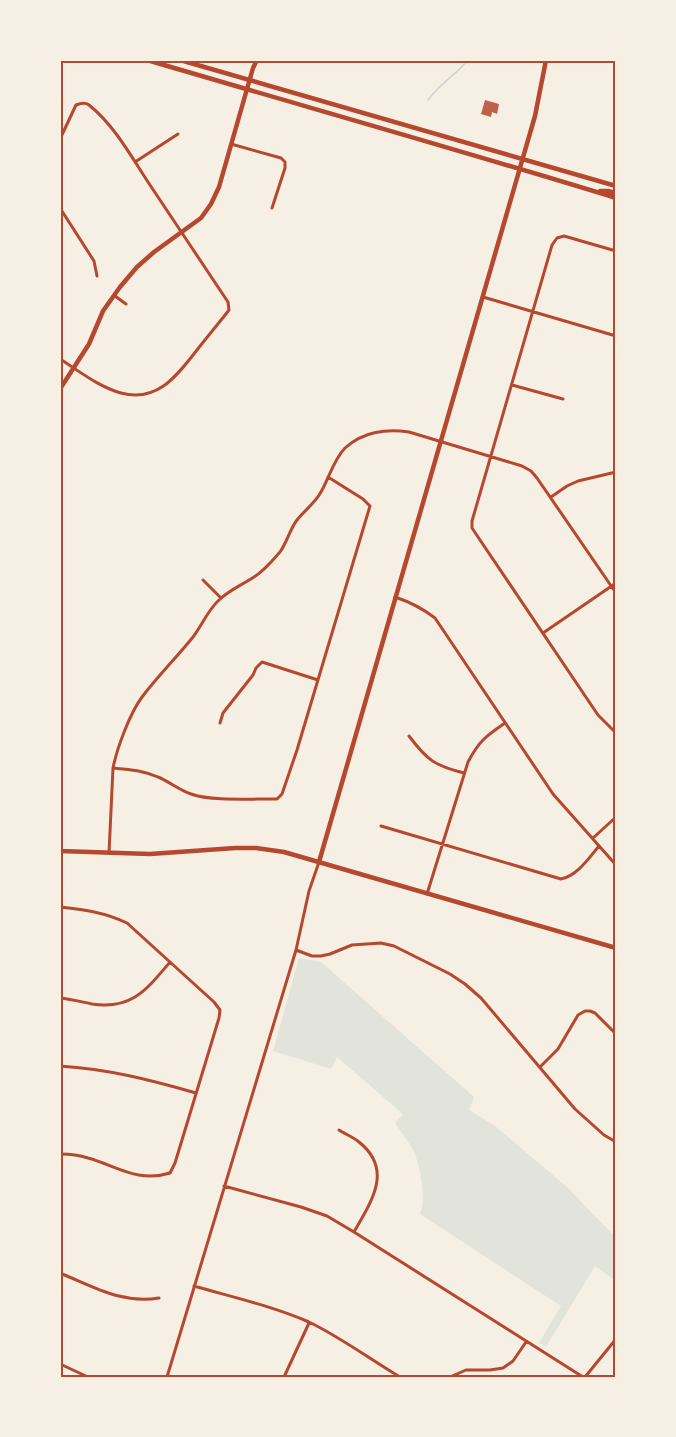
<svg xmlns="http://www.w3.org/2000/svg" width="676" height="1437" viewBox="0 0 676 1437" font-family="Spectral,serif">
<rect width="100%" height="100%" fill="#f6efe4"/>
<path fill="#e2e4dc" d="M299,958l22,4 153,135 -5,13 25,15 74,63 48,50v43l-21,-15 -49,81 -7,-4 22,-37 -141,-92c7,-14 0,-48 -6,-62 -5,-10 -13,-20 -19,-29l8,-9 -66,-57 -6,12 -58,-18z"/>
<g fill="none" stroke-linecap="round" stroke-linejoin="round">
<path stroke="#c9d6d2" stroke-width="1.5" d="M428,100c11,-16 28,-25 40,-40"/>
</g>
<path fill="#bf614a" d="M485,100l14,4 -2,10 -5,-2 -1,5 -10,-3z"/>
<g fill="none" stroke-linecap="round" stroke-linejoin="round">
<path stroke="#b5482f" stroke-width="3" d="M60,139l16,-34c5,-2 9,-3 13,0 25,20 42,51 59,77 27,40 53,80 80,120l1,8c-10,13 -22,27 -32,40 -20,25 -39,53 -76,43 -22,-6 -42,-22 -61,-34
M231,144l50,14 4,4v6l-13,40
M135,162l43,-28
M60,208l34,53 3,15
M616,251l-52,-15 -7,2 -5,7 -80,276v7l4,6 122,181 18,18
M115,296l11,8
M483,297l133,39
M512,385l51,14
M551,497l16,-11 11,-5 38,-9
M203,580l18,18
M395,597c15,5 27,11 40,21l118,176 63,71
M543,633l73,-50
M220,723l3,-10 30,-38 3,-7 6,-6 56,18
M409,736c18,24 26,30 55,37
M113,768c16,2 30,2 45,9 12,5 21,13 33,17 19,7 56,5 78,5h8l5,-5 15,-44 73,-244 -7,-7 -35,-22
M381,826l180,53c16,-3 28,-21 38,-33
M593,838l23,-21
M109,853l4,-85c4,-20 17,-55 29,-71 16,-21 35,-40 51,-60 9,-12 15,-27 26,-37 10,-10 23,-15 35,-23 10,-6 18,-16 26,-25 7,-10 10,-23 17,-32 8,-10 18,-17 24,-28 8,-14 13,-33 24,-44 19,-17 41,-19 64,-16l113,34 9,5 6,7 79,115
M427,894l41,-132c11,-21 18,-26 37,-39
M60,907c25,3 44,5 67,16l87,79 6,8 -1,8 -44,145 -5,10c-32,10 -53,-7 -82,-15 -9,-3 -19,-4 -28,-4
M296,950l16,6h9l9,-2 22,-9 29,-2 13,3 56,28 15,10 16,14 94,111 29,26 12,7
M60,998c11,1 22,4 32,6 40,6 55,-15 78,-42
M60,1066c48,3 91,14 136,27
M540,1067l18,-18 20,-34 7,-4h5l5,2 21,21
M339,1130c6,4 14,7 20,12 35,28 12,60 -5,90
M224,1186l77,21 26,9 27,16 229,145
M60,1273c34,14 61,31 99,25
M194,1286c38,11 78,20 115,36 31,15 61,37 91,55
M60,1364l28,13
M167,1377l129,-427 13,-59 10,-29
M284,1377l25,-54
M450,1377l16,-7h24l13,-2 10,-7 13,-19
M585,1377l31,-38"/>
<path stroke="#b5482f" stroke-width="4.5" d="M60,389l29,-45 14,-33 17,-24 17,-20 17,-15 47,-34 10,-14 8,-17 34,-119 4,-8"/>
<path stroke="#b5482f" stroke-width="4.5" d="M147,60c156,46 313,90 469,138
M180,60l436,126
M600,191h8l8,2
M60,851l90,3 85,-6h21l28,4 332,96
M319,862l216,-746 11,-56"/>
</g>
<rect width="676" height="1437" fill="none" stroke="#f6efe4" stroke-width="123"/>
<rect x="62" y="62" width="552" height="1314" fill="none" stroke="#b5482f" stroke-width="2"/>
</svg>
